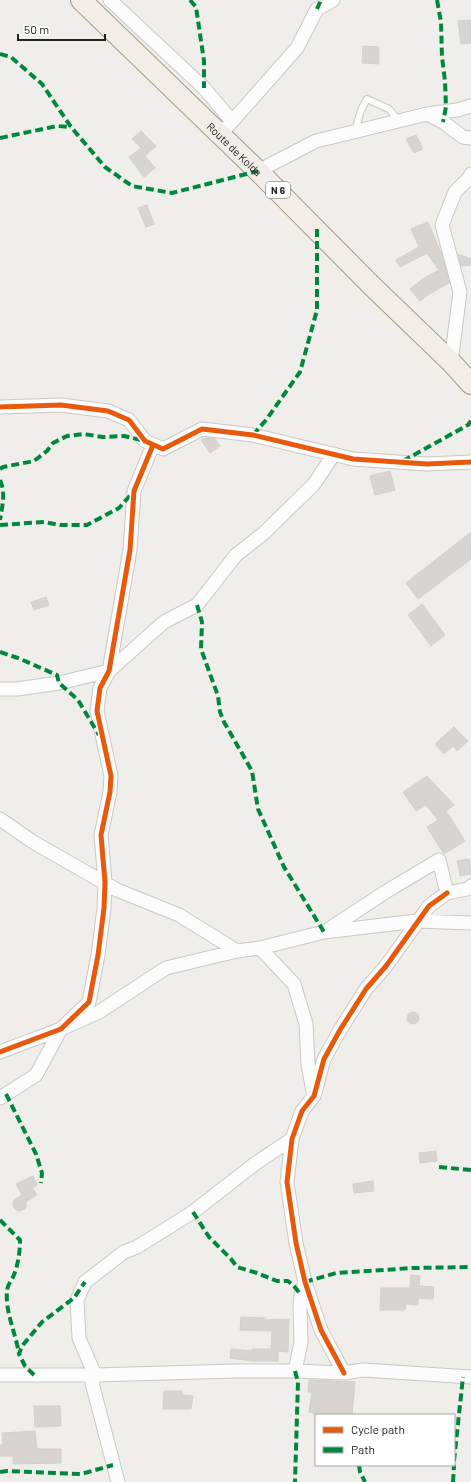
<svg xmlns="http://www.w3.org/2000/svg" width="471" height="1482" viewBox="0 0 471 1482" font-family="Barlow,sans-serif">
<rect width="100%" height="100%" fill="#f0eeeb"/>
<path fill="#d7d4d2" stroke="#d3d0cc" d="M471,20v23l-10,1 -3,-23z
M363,46l16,1v17l-17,-1z
M141,131l15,15 -11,10 10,12 -11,9 -15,-20 12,-9 -9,-9z
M416,135l7,14 -9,4 -8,-14z
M147,205l7,19 -8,3 -8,-19z
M428,222l14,33 7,28 -20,11 -9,7 -10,-12 14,-11 17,-9h-3l-11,-16 -27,14 -4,-7 23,-13 -8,-18z
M458,255h3l10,4v6l-10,1z
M206,438l9,1 5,7 -10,7 -9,-13z
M390,471l5,19 -20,5 -5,-19z
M471,532v27l-53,40 -12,-16z
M46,597l3,8 -15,5 -3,-8z
M422,604l23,31 -14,11 -23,-31z
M454,727l14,14 -11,10 -4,-5 -9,8 -9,-10z
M427,776l27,29 -8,6 19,30 -21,13 -17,-27 11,-7 -12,-15 -10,6 -13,-19z
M469,859l2,15 -11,2 -3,-15z
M407 1018a6 6 0 1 1 12 0a6 6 0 1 1-12 0Z
M436,1151l1,10 -17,2 -1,-10z
M33,1176l4,9 -5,3 5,7 -11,7v4l-1,3 -7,2 -5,-4v-4l1,-3 8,-5 -6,-11z
M373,1181l1,10 -20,2 -1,-9z
M411,1275l9,1 -1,10 15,1 -1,12 -15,-1v7l-12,-1 -1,6h-25l1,-22h29z
M241,1317l25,1 -1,2 24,-1 -1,33 -10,-1v10h-25l-23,-3 1,-9 21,2v-2h19l1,-18 -32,-1z
M309,1380l46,2 -3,33h-38v-2l-5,-1 3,-20h-4z
M164,1391h18v4l11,1 -2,13h-28z
M34,1406h26l1,20 -26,1z
M35,1431l2,18h24v14l-48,1v-8h-13v-11h3l-1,-12z"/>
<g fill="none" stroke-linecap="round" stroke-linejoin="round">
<defs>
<path id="lane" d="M355,131l6,-21 6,-11 22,10 10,12"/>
<path id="street" d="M110,0l94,88 28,33
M427,114l30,-4 14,-4
M220,135l77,-87 20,-39 16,-9
M258,171l58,-30 111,-27 16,8 20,15 8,1
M451,362l9,-70 -18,-67 13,-33 15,-15 1,-3
M0,407l61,-2 47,6 21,9 16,21 18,8 39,-20 51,6 100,24 74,5 44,-2
M0,689h17l42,-6 50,-12 55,-49 33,-17 39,-50 28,-22 50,-49 20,-30
M0,819l33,23 84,48 62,25 58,36
M326,931l61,-40 52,-31 8,33 24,-5v-2
M260,948l34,36 12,40 2,40 5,28
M0,1052l61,-23 28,-27 9,-47 6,-47 1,-26 -4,-47 9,-43 1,-16 -14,-65 3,-23 9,-17 21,-121 4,-59 19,-46
M0,1098l36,-23 25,-46 38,-17 67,-44 71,-17 23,-3 64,-16 93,-11 54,2
M295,1371l6,-29 -1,-34 1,-13 4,-13
M344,1373l-23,-43 -16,-48 -9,-39 -9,-61 5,-43 10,-28 12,-15 10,-37 16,-29 26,-41 20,-23 43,-60 18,-13
M0,1375h95l140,-4h60l49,2 19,-3 108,7
M118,1482l-26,-99 3,-8 -16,-37 -2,-38 8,-18 39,-30 13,-5 56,-35 63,-49 36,-24"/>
<g id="primary">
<path id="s1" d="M81,0l177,171 113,114 80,77 20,22"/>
</g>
</defs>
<use href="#lane" stroke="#c9c8c7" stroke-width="8"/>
<use href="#street" stroke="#c9c8c7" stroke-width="15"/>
<use href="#primary" stroke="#a79c86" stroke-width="22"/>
<use href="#lane" stroke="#fdfcfc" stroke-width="6"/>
<use href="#street" stroke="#fdfcfc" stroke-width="13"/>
<use href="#primary" stroke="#f3ede7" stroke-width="20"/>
<path stroke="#00873e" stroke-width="4" stroke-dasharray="8 4" stroke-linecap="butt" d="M190,0l6,7 8,54v27
M437,0l4,22 1,35 3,24 1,26 -3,15
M317,9l4,-9
M0,54l11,3 31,27 29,43 34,40 27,19 40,7 86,-22
M0,138l57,-12 14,1
M253,435l13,-15 34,-48 17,-62v-81
M403,461l65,-36 3,-4
M0,469l3,-2 31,-6 13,-10 6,-8 14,-7 16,-2 20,3 21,-1 21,5
M0,480c6,13 2,27 0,40
M0,525l44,-3 16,3h27l32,-17 15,-17
M197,605l5,17 -1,27 17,47 2,16 4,10 28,49 6,38 26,58 40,65
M0,652l18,6 39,17 2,8 19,17 21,35
M6,1094l30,60 6,19 -1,10
M439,1167l32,3
M193,1212l16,25 22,22 6,8 20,6 20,8h11l6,5 7,9
M0,1220l20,20c0,12 -2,26 -7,37 -2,4 -6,9 -6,14 -2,21 9,43 12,63
M305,1282l31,-9 77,-5 58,-1
M295,1371l3,11 -3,100
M34,1375l-9,-9 -6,-12 3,-8 20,-24 32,-24 11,-16
M454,1461l9,-84
M359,1465l1,7 5,10
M0,1472l7,-1 74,3 32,-9
M453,1482l1,-17"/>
<defs>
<path id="cycleway" d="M0,407l61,-2 47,6 21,9 16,21 18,8 39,-20 51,6 100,24 74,5 44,-2
M0,1052l61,-23 28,-27 9,-47 6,-47 1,-26 -4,-47 9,-43 1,-16 -14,-65 3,-23 9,-17 21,-121 4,-59 19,-46
M344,1373l-23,-43 -16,-48 -9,-39 -9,-61 5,-43 10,-28 12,-15 10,-37 16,-29 26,-41 20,-23 43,-60 18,-13"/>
</defs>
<use href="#cycleway" stroke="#fff" stroke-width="8"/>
<use href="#cycleway" stroke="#e8590c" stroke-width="5"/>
</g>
<g text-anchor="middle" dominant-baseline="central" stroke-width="3" stroke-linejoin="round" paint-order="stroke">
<rect fill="#fff" stroke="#646464" stroke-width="1" x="266" y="182" width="24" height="16" rx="3"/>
<g font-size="10" font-weight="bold" fill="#222">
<text x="278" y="190">N 6</text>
</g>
<g font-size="11" fill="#222" stroke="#fff">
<text stroke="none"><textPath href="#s1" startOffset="214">Route de Kolda</textPath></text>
</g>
</g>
<rect x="315" y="1414" width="140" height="52" fill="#ffffff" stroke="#a7a7a7"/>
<rect x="323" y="1427" width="20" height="6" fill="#e8590c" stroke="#a7a7a7"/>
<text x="351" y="1434" font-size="12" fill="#222222">Cycle path</text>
<rect x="323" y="1447" width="20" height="6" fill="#00873e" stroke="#a7a7a7"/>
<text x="351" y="1454" font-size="12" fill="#222222">Path</text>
<path d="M18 34v6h87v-6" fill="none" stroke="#222222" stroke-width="2"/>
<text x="24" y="34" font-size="12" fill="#222222" stroke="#ffffff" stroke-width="3" paint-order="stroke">50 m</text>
</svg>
